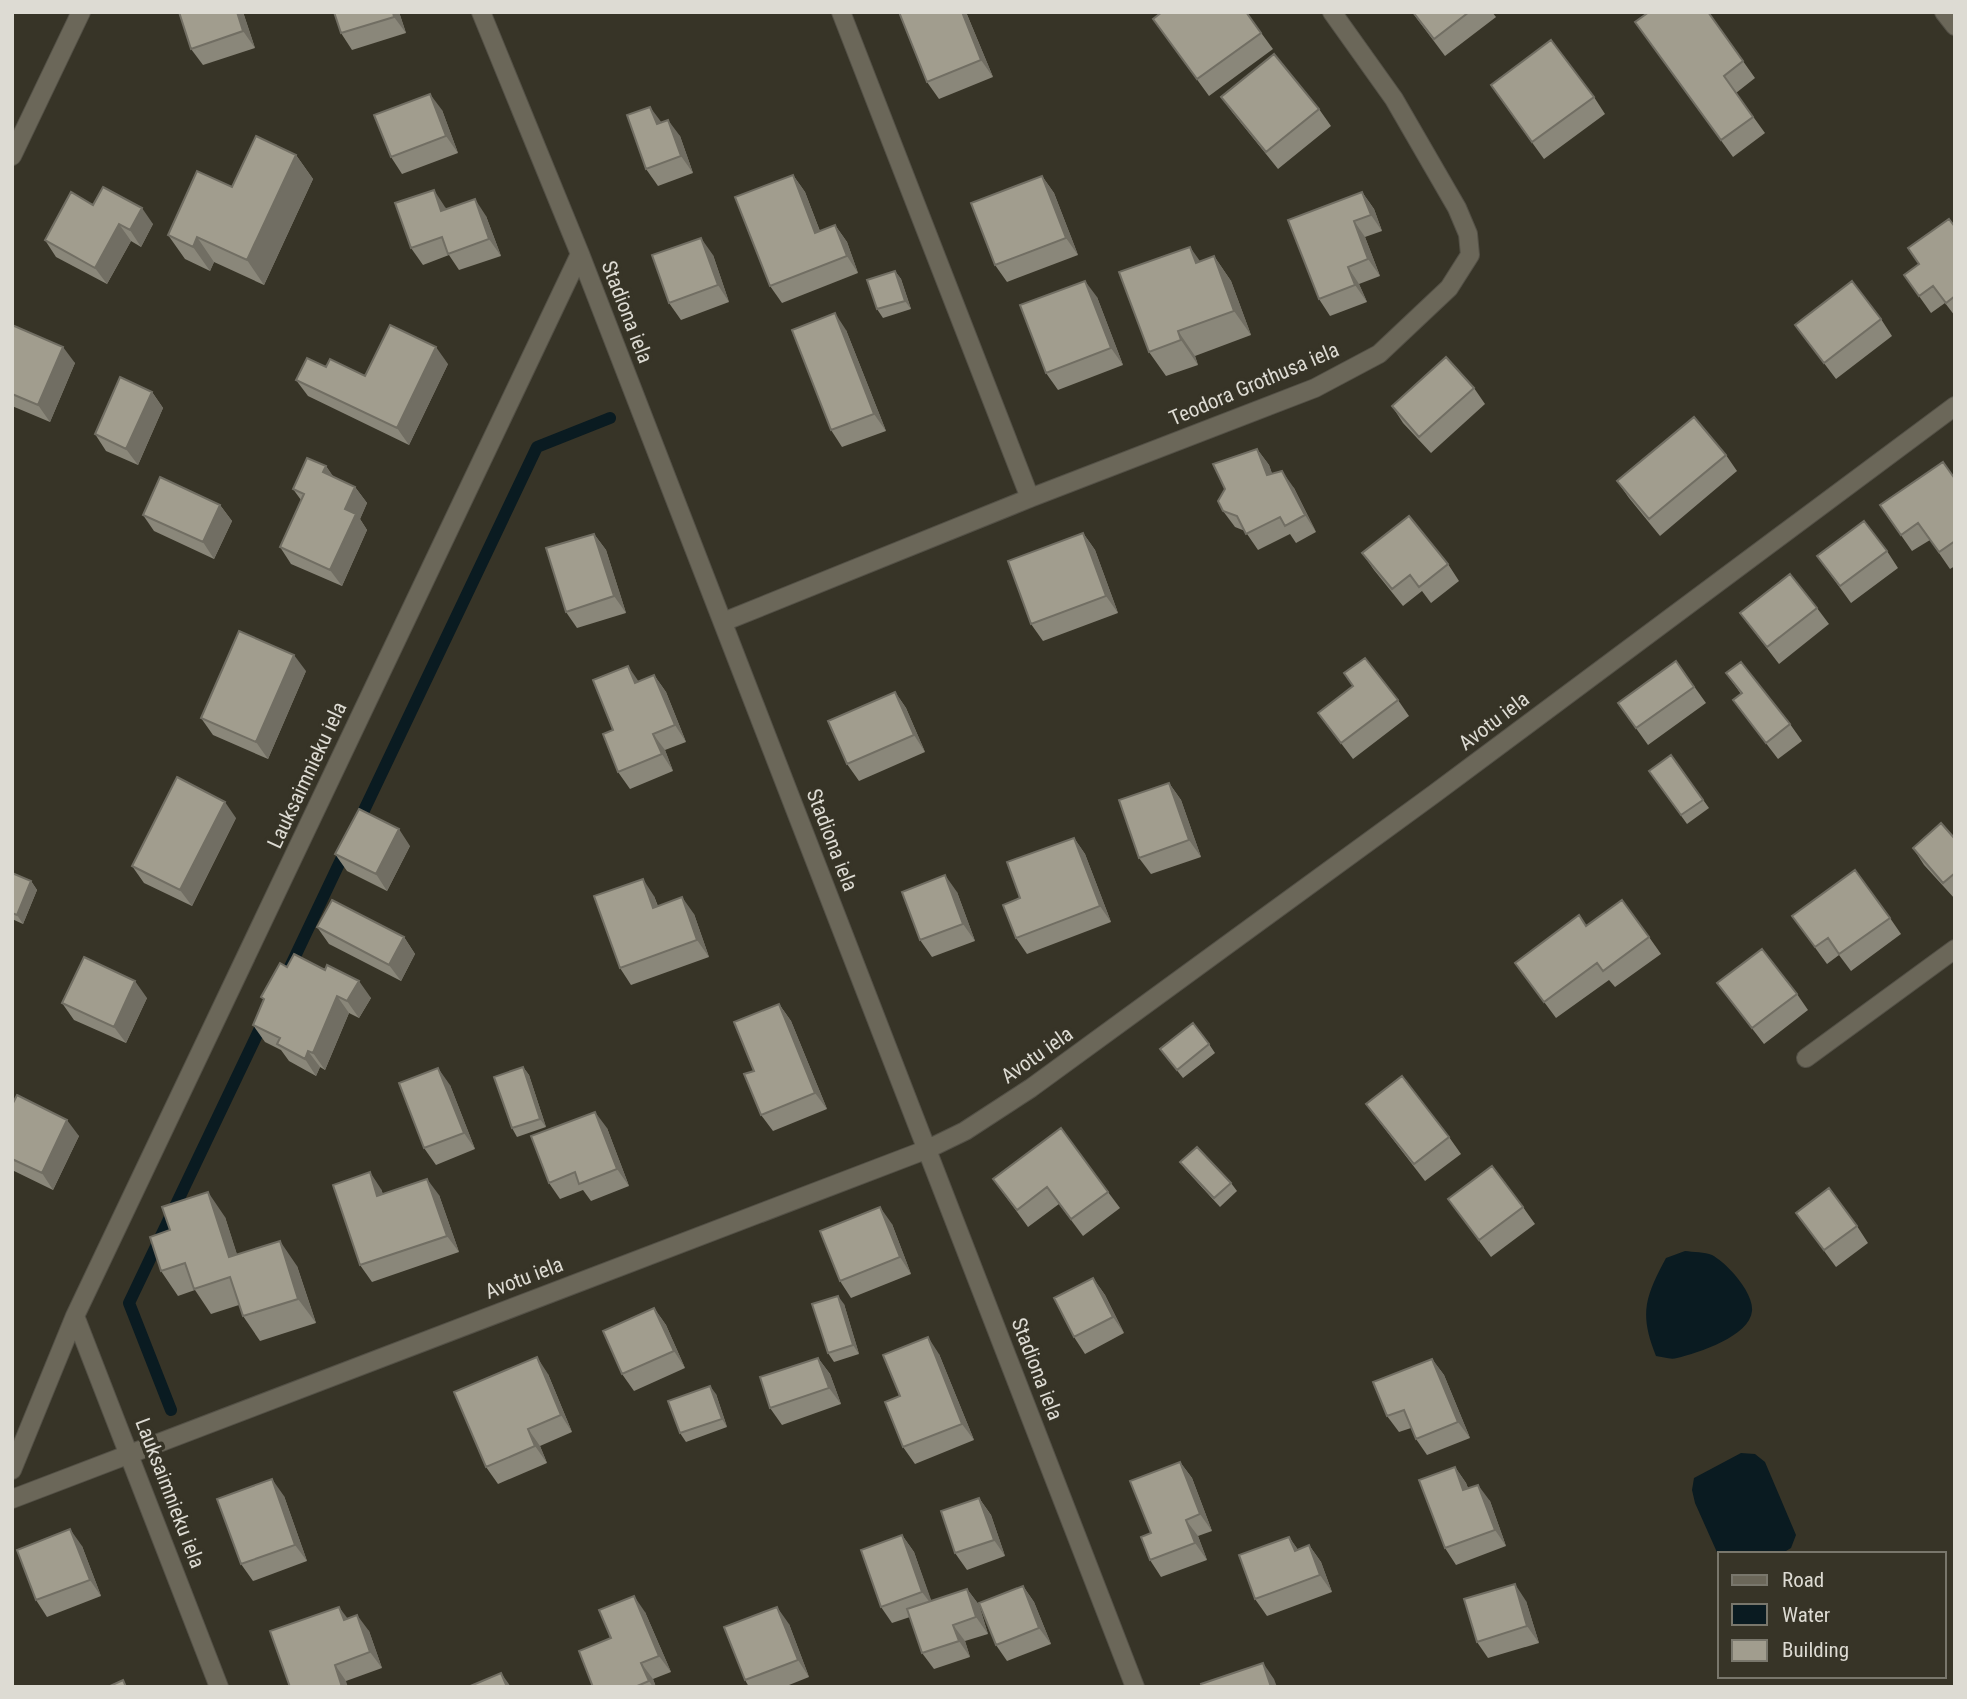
<svg xmlns="http://www.w3.org/2000/svg" width="1967" height="1699" viewBox="0 0 1967 1699" font-family="'Roboto Condensed',sans-serif">
<rect width="100%" height="100%" fill="#373427"/>
<path fill="#0a1b21" d="M1685,1251c8,1 20,1 27,4 15,8 42,38 40,56 -2,25 -54,42 -75,47 -6,2 -14,-1 -21,-2 -17,-42 -11,-59 10,-98z
M1741,1453l14,1 10,8 31,73 -5,13 -10,6h-61v5l-25,-56 -3,-13 2,-12z"/>
<g fill="none" stroke-linecap="round" stroke-linejoin="round">
<path stroke="#0a1b21" stroke-width="12" d="M357,825l180,-378 73,-29
M290,967l57,-120
M171,1410l-42,-107 136,-285"/>
<defs>
<path id="street" d="M481,12l99,242 555,1433
M841,12l189,486
M12,156l69,-144
M723,622l307,-124 285,-110 64,-34 70,-66 21,-33 -2,-21 -11,-26 -63,-109 -62,-87
M1806,1058l149,-109
M75,1316l144,371
M12,1470l63,-154 505,-1062
M12,1499l916,-350 37,-18 66,-43 403,-294 521,-388"/>
<path id="secondary" d="M1944,12l11,14"/>
</defs>
<use href="#street" stroke="#545147" stroke-width="20"/>
<use href="#secondary" stroke="#545147" stroke-width="20"/>
<use href="#street" stroke="#6b6759" stroke-width="18"/>
<use href="#secondary" stroke="#6b6759" stroke-width="18"/>
</g>
<path fill="#8a877a" d="M243,12l12,36 -52,17 -12,-16z
M334,12h65l7,21 -54,17 -11,-17z
M899,12h67l27,65 -54,22 -12,-17z
M1246,12l27,37 -64,47 -56,-77z
M1412,12h80l4,5 -51,39z
M1708,12l47,66 -19,15 29,40 -32,24 -98,-135z
M1221,97l98,12 12,17 -53,43 -45,-56z
M1594,97l11,17 -61,45 -42,-58z
M442,110l16,43 -56,21 -11,-17z
M661,122l19,14 13,37 -35,13 -12,-17z
M296,155l17,24 -49,106 -50,-23 -4,9 -25,-12 -17,-24 64,-48z
M793,175l12,17 15,39 15,-6 12,17 11,31 -76,30 -12,-17z
M1042,176l12,17 24,62 -71,27 -12,-17z
M1362,192l12,17 8,22 -17,6 15,39 -21,8 8,18 -37,14 -11,-17z
M93,205l60,19 -12,23 -10,-6 -24,43 -51,-27 -11,-17z
M445,207l1,2 40,7 15,40 -42,14 -10,-15 -26,10 -12,-17z
M1955,227v89l-10,-13 -14,10 -27,-38 15,-11z
M713,255l16,47 -48,18 -12,-17z
M1214,256l17,25 20,54 -56,21 3,9 -32,11 -17,-24 51,-91z
M895,271l6,8 10,30 -28,9 -6,-9z
M1097,297l26,68 -65,25 -12,-17z
M1881,319l11,17 -56,43 -41,-54z
M12,325l63,38 -25,59 -38,-16z
M846,330l40,101 -44,16 -11,-17z
M448,364l-39,81 -101,-49 -12,-16 69,-4z
M1474,388l11,16 -54,49 -28,-30 -11,-17z
M152,392l11,16 -25,57 -32,-14 -11,-17z
M1257,449l12,16 3,9 22,14 22,44 -20,11 -6,-9 -32,16 -13,-19 -10,-4 -12,-16z
M1726,455l11,16 -77,65 -31,-38 -12,-17z
M326,466l7,11 22,10 12,16 -7,16 7,11 -25,56 -51,-22 -11,-17 21,-47 -8,-11z
M1955,479v87l-5,3 -20,-29 -18,11 -32,-46z
M220,505l12,16 -18,38 -60,-28 -11,-16z
M1083,533l12,17 23,63 -75,28 -12,-17z
M594,534l12,16 20,63 -49,15 -11,-16z
M1887,551l11,17 -47,35 -34,-47z
M1362,553l86,11 11,17 -28,22 -9,-12 -19,15 -29,-36z
M1817,608l12,16 -50,40 -39,-51z
M1676,661l30,42 -58,42 -30,-42z
M306,671l-38,88 -55,-24 -12,-17z
M1344,673l54,27 11,16 -56,43 -35,-46 35,-27z
M1726,673l64,51 12,17 -24,18 -45,-59 8,-6z
M654,675l12,17 20,50 -21,8 8,21 -43,18 -12,-17 -5,-42 26,-49z
M895,692l11,16 19,44 -66,29 -12,-17z
M1671,755l38,53 -22,16 -38,-53z
M1169,783l12,17 20,57 -50,17 -12,-16z
M236,818l-44,88 -48,-23 -12,-17z
M1074,838l11,16 26,68 -84,32 -11,-16 4,-40z
M1955,839v60l-31,-34 -11,-17z
M410,846l-23,45 -40,-20 -12,-17z
M12,873l19,8 6,9 -14,34 -11,-5z
M957,892l18,49 -43,16 -12,-17z
M654,896l4,10 36,8 15,43 -78,28 -11,-17z
M1792,916l98,2 11,16 -50,37 -12,-16 -12,9z
M1586,926l63,11 12,17 -46,33 -6,-7 -53,38 -41,-55z
M317,927l87,10 11,17 -14,27 -72,-37z
M287,967l84,31 -12,20 -10,-5 -24,57 -5,-3 -4,9 -27,-15 -8,-11 -16,-8 -12,-17 11,-25 -3,-3z
M1717,983l80,11 11,16 -44,34z
M147,998l-21,45 -52,-23 -12,-17z
M779,1004l12,17 36,88 -54,22 -12,-16 -7,-44z
M1209,1044l6,9 -32,25 -23,-29z
M523,1067l6,8 17,52 -29,10 -5,-9z
M450,1085l25,64 -39,16 -12,-17z
M1366,1104l83,33 12,17 -36,27 -47,-61z
M12,1105l67,31 -26,54 -41,-20z
M607,1128l22,58 -38,15 -8,-11 -23,9 -11,-16z
M1180,1162l51,21 6,8 -17,16 -34,-37z
M993,1179l115,13 12,16 -37,28 -24,-32 -31,23z
M381,1189l2,5 56,1 20,57 -87,30 -12,-17z
M1448,1199l75,8 12,17 -44,33z
M1796,1213l61,13 11,17 -32,24z
M225,1217l12,38 60,11 19,57 -56,18 -17,-25 -4,-11 -28,9 -16,-24 -17,6 -17,-25z
M892,1224l19,50 -60,24 -11,-17z
M1093,1278l12,17 19,38 -39,21 -11,-17z
M844,1304l15,50 -25,8 -6,-9z
M654,1308l12,17 19,43 -51,23 -12,-17z
M939,1354l35,86 -59,24 -12,-17 -3,-51z
M818,1358l12,16 11,30 -59,21 -12,-17z
M1432,1359l12,16 26,63 -43,17 -11,-16 -5,-11 -12,4 -12,-16z
M548,1374l24,58 -32,14 7,17 -49,21 -12,-17z
M716,1394l11,33 -41,15 -6,-9z
M1180,1462l12,16 20,53 -14,5 9,24 -46,17 -11,-17 1,-27z
M1455,1467l11,16 2,5 22,13 16,45 -50,19 -11,-17z
M284,1496l23,65 -54,20 -12,-17z
M979,1498l12,17 14,41 -38,14 -12,-17z
M902,1535l12,17 17,49 36,-12 12,16 9,29 -23,7 5,16 -36,12 -12,-16 -12,-36 -18,6 -11,-16z
M1289,1537l9,13 11,-5 12,17 11,30 -65,24 -12,-17z
M82,1546l19,50 -54,21 -11,-17z
M1023,1586l11,16 17,42 -44,17 -11,-16z
M1526,1601l13,42 -51,15 -11,-16z
M645,1612l26,60 -18,7 3,8h-63l18,-49z
M347,1618l22,13 13,37 -36,13 -56,6z
M789,1624l20,53 -25,10h-35l-4,-7z"/>
<path fill="#716e63" d="M237,12h6l12,36 -12,-17z
M393,12h6l7,21 -12,-16z
M962,12h4l27,65 -12,-17z
M430,94l12,16 16,43 -12,-17z
M650,107l12,16 -5,1z
M668,120l12,16 13,37 -12,-17z
M296,155l17,24 -49,106 -17,-25z
M793,175l12,17 22,58 -12,-17z
M1042,176l12,17 24,62 -12,-17z
M434,190l11,17 8,20 -12,-16z
M1362,192l12,17 8,22 -11,-16z
M475,199l11,17 15,40 -12,-17z
M142,208l11,16 -12,23 -11,-17z
M1354,221l11,16 15,39 -12,-17z
M119,224l12,17 -24,43 -12,-16z
M835,225l12,17 11,31 -11,-17z
M197,237l17,25 -4,9 -17,-24z
M701,238l12,17 16,47 -11,-17z
M1190,247l17,24 -11,-8z
M1214,256l17,25 20,54 -17,-24z
M1348,267l11,17 8,18 -12,-17z
M895,271l6,8 10,30 -6,-8z
M1085,281l12,16 26,68 -12,-17z
M835,313l11,17 40,101 -12,-17z
M1178,331l17,25 3,9 -17,-25z
M63,347l12,16 -25,59 -12,-17z
M436,347l12,17 -39,81 -12,-17z
M152,392l11,16 -25,57 -12,-16z
M1257,449l12,16 10,27 -12,-17z
M326,466l12,17 -15,-11z
M1282,471l12,17 22,44 -11,-17z
M355,487l12,16 -7,16 7,11 -25,56 -12,-16 15,-61z
M220,505l12,16 -18,38 -11,-17z
M1083,533l12,17 23,63 -12,-17z
M594,534l12,16 20,63 -12,-17z
M294,655l12,16 -38,88 -12,-17z
M628,666l11,16 -4,1z
M654,675l12,17 20,50 -11,-17z
M895,692l11,16 19,44 -11,-17z
M653,734l12,16 8,21 -11,-17z
M1169,783l12,17 20,57 -12,-17z
M225,802l11,16 -44,88 -12,-16z
M399,829l11,17 -23,45 -11,-17z
M1074,838l11,16 26,68 -11,-16z
M945,875l12,17 18,49 -12,-17z
M643,879l11,17 10,29 -11,-17z
M31,881l6,9 -14,34 -6,-9z
M682,897l12,17 15,43 -12,-17z
M404,937l11,17 -14,27 -12,-16z
M135,981l12,17 -21,45 -12,-16z
M359,981l12,17 -12,20 -12,-17z
M337,996l12,17 -24,57 -12,-17z
M779,1004l12,17 36,88 -12,-16z
M308,1051l12,16 -4,9 -11,-17z
M523,1067l6,8 17,52 -6,-8z
M438,1068l12,17 25,64 -11,-16z
M595,1112l12,16 22,58 -12,-17z
M67,1120l12,16 -26,54 -11,-17z
M370,1172l11,17 8,23 -12,-16z
M427,1179l12,16 20,57 -12,-16z
M208,1192l17,25 21,65 -17,-25z
M880,1207l12,17 19,50 -11,-17z
M280,1241l17,25 19,57 -18,-24z
M1093,1278l12,17 19,38 -11,-16z
M838,1296l6,8 15,50 -6,-9z
M654,1308l12,17 19,43 -11,-17z
M928,1337l11,17 35,86 -12,-16z
M537,1357l11,17 24,58 -11,-17z
M818,1358l12,16 11,30 -12,-16z
M1432,1359l12,16 26,63 -12,-16z
M710,1386l6,8 11,33 -5,-8z
M528,1429l12,17 7,17 -12,-17z
M1180,1462l12,16 20,53 -12,-17z
M1455,1467l11,16 9,24 -12,-17z
M272,1479l12,17 23,65 -12,-16z
M1478,1485l12,16 16,45 -11,-16z
M979,1498l12,17 14,41 -11,-16z
M1186,1520l12,16 9,24 -12,-17z
M70,1529l12,17 19,50 -11,-16z
M902,1535l12,17 20,56 -12,-16z
M1289,1537l12,17 -6,-3z
M1309,1545l12,17 11,30 -12,-17z
M1515,1584l11,17 13,42 -12,-17z
M1023,1586l11,16 17,42 -12,-16z
M967,1589l12,16 9,29 -12,-17z
M634,1596l11,16 26,60 -12,-16z
M339,1607l12,16 -7,-3z
M777,1607l12,17 20,53 -11,-17z
M357,1615l12,16 13,37 -12,-16z
M953,1625l12,16 5,16 -11,-16z
M641,1663l12,16 3,8h-3l-4,-6z
M1263,1663l11,16 3,8h-6z
M335,1665l11,16 2,6h-6z
M501,1673l10,14h-4z"/>
<path fill="#a19d8e" stroke="#716e63" stroke-width="2" d="M179,12h58l6,19 -52,18z
M334,12h59l1,5 -53,16z
M899,12h63l19,48 -54,22z
M1162,12h84l15,21 -64,46 -44,-60z
M1413,12h56l-35,27z
M1649,12h59l35,49 -19,15 29,41 -32,23 -86,-118z
M1551,40l43,57 -62,45 -41,-57z
M1274,54l45,55 -53,43 -45,-55z
M430,94l16,42 -55,21 -17,-42z
M650,107l7,17 11,-4 13,36 -35,13 -19,-54z
M256,136l40,19 -49,105 -50,-23 -4,10 -25,-12 29,-64 35,16z
M793,175l22,58 20,-8 12,31 -77,30 -35,-89z
M1042,176l24,62 -71,27 -24,-62z
M103,187l39,21 -12,22 -11,-6 -24,44 -50,-28 26,-48 22,13z
M434,190l7,21 34,-12 14,40 -41,15 -6,-17 -31,11 -16,-45z
M1362,192l9,23 -17,6 14,38 -20,8 7,18 -36,14 -31,-79z
M1949,219l6,8v69l-9,7 -13,-17 -14,10 -15,-21 15,-11 -11,-16z
M701,238l17,47 -49,18 -17,-48z
M1190,247l6,16 18,-7 20,55 -56,20 3,9 -32,12 -30,-80z
M895,271l10,30 -28,8 -10,-29z
M1085,281l26,67 -65,25 -26,-68z
M1852,281l29,38 -57,44 -29,-38z
M835,313l39,101 -43,16 -39,-100z
M12,325l51,22 -25,58 -26,-11z
M390,325l46,22 -39,81 -101,-48 11,-22 19,9 4,-8 35,17z
M1446,357l28,31 -55,49 -27,-31z
M120,377l32,15 -26,57 -31,-15z
M1694,417l32,38 -77,64 -32,-38z
M1257,449l10,26 15,-4 23,44 -20,11 -5,-9 -34,17 -9,-18 -14,-5 -5,-10 7,-12 -12,-25z
M307,458l19,8 -3,6 32,15 -10,22 11,5 -26,56 -50,-23 24,-53 -11,-5z
M1943,462l12,17v62l-16,11 -21,-29 -17,12 -21,-30z
M160,477l60,28 -17,37 -60,-27z
M1409,516l39,48 -29,23 -9,-12 -18,14 -30,-36z
M1864,521l23,30 -47,35 -23,-30z
M1083,533l23,63 -75,28 -23,-63z
M594,534l20,62 -48,16 -20,-64z
M1790,574l27,34 -50,39 -27,-34z
M239,631l55,24 -38,87 -55,-24z
M1365,658l33,42 -57,43 -23,-30 35,-27 -9,-13z
M1676,661l18,26 -58,41 -18,-25z
M1741,662l49,62 -24,19 -33,-43 9,-7 -16,-20z
M628,666l7,17 19,-8 21,50 -22,9 9,20 -44,18 -15,-38 10,-4 -20,-50z
M895,692l19,43 -67,29 -19,-43z
M1671,755l32,45 -22,15 -32,-44z
M177,777l48,25 -45,88 -48,-24z
M1169,783l20,57 -50,18 -20,-58z
M359,809l40,20 -23,45 -41,-20z
M1941,823l14,16v34l-12,10 -30,-35z
M1074,838l26,68 -84,32 -13,-33 17,-7 -13,-36z
M1855,870l35,48 -51,36 -11,-16 -13,9 -23,-31z
M12,873l19,8 -14,34 -5,-2z
M945,875l18,49 -43,16 -18,-48z
M643,879l10,29 29,-11 15,43 -77,28 -26,-72z
M332,900l72,37 -15,28 -72,-38z
M1622,900l27,37 -46,34 -6,-8 -53,39 -29,-39 64,-48 7,11z
M1762,949l35,45 -45,34 -35,-45z
M294,954l31,16 2,-5 32,16 -12,20 -10,-5 -24,57 -5,-2 -3,8 -28,-15 3,-6 -27,-13 11,-26 -3,-2 19,-34 7,4z
M84,957l51,24 -21,46 -52,-24z
M779,1004l36,89 -54,22 -17,-41 10,-3 -20,-49z
M1193,1023l16,21 -32,26 -17,-21z
M523,1067l17,52 -28,9 -18,-51z
M438,1068l26,65 -40,15 -25,-65z
M1402,1076l47,61 -35,27 -48,-60z
M17,1095l50,25 -25,53 -30,-14v-54z
M595,1112l22,57 -38,15 -4,-12 -26,11 -18,-47z
M1061,1128l47,64 -37,27 -24,-32 -30,23 -24,-31z
M1197,1147l34,36 -17,15 -34,-36z
M1492,1166l31,41 -44,33 -31,-41z
M370,1172l7,24 50,-17 20,57 -87,29 -27,-80z
M1829,1188l28,38 -33,24 -28,-37z
M208,1192l21,65 51,-16 18,58 -55,17 -13,-39 -36,12 -9,-26 -24,8 -11,-34 20,-7 -8,-23z
M880,1207l20,50 -60,24 -20,-50z
M1093,1278l20,39 -39,20 -20,-39z
M838,1296l15,49 -25,8 -16,-49z
M654,1308l20,43 -52,23 -19,-43z
M928,1337l34,87 -59,23 -18,-45 15,-6 -17,-41z
M537,1357l24,58 -33,14 7,17 -49,21 -32,-75z
M818,1358l11,30 -59,20 -10,-31z
M1432,1359l26,63 -42,17 -12,-29 -17,6 -14,-34z
M710,1386l12,33 -42,14 -12,-32z
M1180,1462l20,52 -14,6 9,23 -45,17 -9,-23 10,-4 -21,-52z
M1455,1467l8,23 15,-5 17,45 -50,18 -26,-68z
M272,1479l23,66 -54,19 -24,-65z
M979,1498l15,42 -39,13 -14,-42z
M70,1529l20,51 -54,20 -19,-50z
M902,1535l20,57 -41,15 -20,-57z
M1289,1537l6,14 14,-6 11,30 -65,24 -16,-44z
M1515,1584l12,42 -50,16 -13,-43z
M1023,1586l16,42 -43,17 -17,-42z
M967,1589l9,28 -23,8 6,16 -37,12 -15,-44z
M634,1596l25,60 -18,7 8,18 -14,6h-42l-14,-36 32,-13 -12,-28z
M339,1607l5,13 13,-5 13,37 -35,13 7,22h-52l-20,-56z
M777,1607l21,53 -53,20 -21,-53z
M1263,1663l8,24h-69l-1,-3z
M501,1673l6,14h-39z
M123,1680l3,7h-18z"/>
<g text-anchor="middle" dominant-baseline="central" stroke-width="7" stroke-linejoin="round" paint-order="stroke">
<g font-size="21" fill="#dddbd3" stroke="#373427">
<text transform="translate(627 312) rotate(69)">Stadiona iela</text>
<text transform="translate(1254 384) rotate(-23)">Teodora Grothusa iela</text>
<text transform="translate(1494 721) rotate(-37)">Avotu iela</text>
<text transform="translate(307 775) rotate(-65)">Lauksaimnieku iela</text>
<text transform="translate(832 840) rotate(69)">Stadiona iela</text>
<text transform="translate(1037 1055) rotate(-35)">Avotu iela</text>
<text transform="translate(524 1278) rotate(-21)">Avotu iela</text>
<text transform="translate(1037 1369) rotate(69)">Stadiona iela</text>
<text transform="translate(170 1493) rotate(69)">Lauksaimnieku iela</text>
</g>
</g>
<rect width="1967" height="1699" fill="none" stroke="#dddbd3" stroke-width="28"/>
<rect x="1718" y="1552" width="228" height="126" fill="#373427" stroke="#79776c" stroke-width="2"/>
<rect x="1732" y="1575" width="35" height="10" fill="#6b6759" stroke="#79776c" stroke-width="2"/>
<text x="1782" y="1587" font-size="21" fill="#dddbd3">Road</text>
<rect x="1732" y="1604" width="35" height="21" fill="#0a1b21" stroke="#79776c" stroke-width="2"/>
<text x="1782" y="1622" font-size="21" fill="#dddbd3">Water</text>
<rect x="1732" y="1640" width="35" height="21" fill="#a19d8e" stroke="#79776c" stroke-width="2"/>
<text x="1782" y="1657" font-size="21" fill="#dddbd3">Building</text>
</svg>
